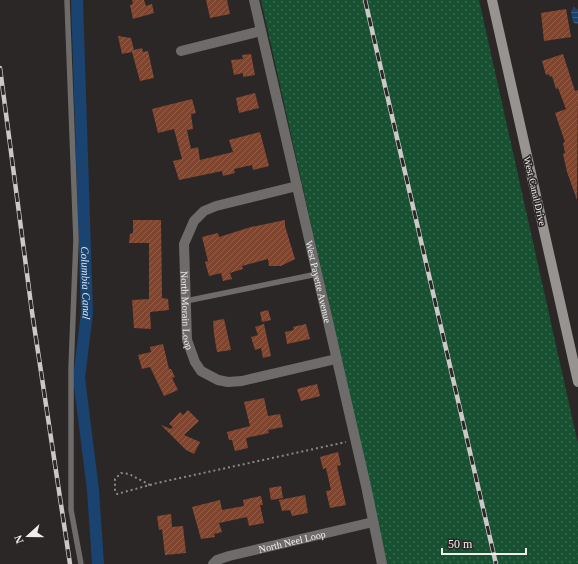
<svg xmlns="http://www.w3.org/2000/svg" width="578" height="564" viewBox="0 0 578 564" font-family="Georgia,serif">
<defs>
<pattern id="grass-dots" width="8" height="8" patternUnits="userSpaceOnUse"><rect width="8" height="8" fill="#185032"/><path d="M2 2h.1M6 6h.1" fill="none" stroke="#3a6a50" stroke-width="1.8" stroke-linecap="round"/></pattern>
<pattern id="water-rules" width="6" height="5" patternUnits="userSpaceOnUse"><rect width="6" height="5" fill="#1a436f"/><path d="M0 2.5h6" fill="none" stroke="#3c5e84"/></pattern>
<pattern id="building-hatch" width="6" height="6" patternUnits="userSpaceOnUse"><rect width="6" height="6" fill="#7f452f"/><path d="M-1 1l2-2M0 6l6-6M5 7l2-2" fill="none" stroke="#91604d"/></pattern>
</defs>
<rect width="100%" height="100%" fill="#2b2726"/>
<path fill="url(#grass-dots)" d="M261,0h218l99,444v120h-191z"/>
<path fill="url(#water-rules)" d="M574,7l4,3v14h-2l-3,-2 -2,-11z"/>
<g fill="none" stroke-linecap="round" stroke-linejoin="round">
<path stroke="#1a436f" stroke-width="12" id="s1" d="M77,0l10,313 -8,65 14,112 5,74"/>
</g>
<path fill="url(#building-hatch)" d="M132,0h12l2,6 6,-2 2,9 -21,6 -3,-14 3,-1z
M206,0h21l3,14 -20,4z
M566,9l5,28 -27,4 -3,-28z
M118,36l13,2 3,12 8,-2 1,4 5,-1 6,27 -14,3 -8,-29 -10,2z
M251,54l4,21 -12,2v-4l-9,2 -3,-15 12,-1 -1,-4z
M563,54l12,37 3,-1 -1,110 -10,-28 -4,-18 2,-1 -2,-10 2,-1 -10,-29 11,-4 -8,-21 -2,1 -4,-13 -2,1 -1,-3 -3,1 -4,-14z
M255,93l4,15 -20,5 -3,-15z
M192,99l4,14 -5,1 2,15 -6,1 4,19 7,-2 2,13 33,-8 -4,-12 31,-8 9,34 -16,4 -1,-5 -18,4 1,4 -12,3 -1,-5 -43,9 -6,-19 9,-2 -8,-30 -16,4 -6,-24z
M133,220h28l1,78 6,1 1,11 -19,2 1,17 -17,-1 -2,-28 17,-1v-56h-20l1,-9 3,-1z
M285,220v6l10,33 -14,7h-12l-1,-7 -26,7 1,3 -13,4 2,6 -9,2 -2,-8 -12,3 -4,-14 3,-1 -6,-24 16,-4 1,4 32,-10z
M268,310l3,10 -9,2 -2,-10z
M224,319l7,31 -14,2 -3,-18 -1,-13z
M264,324l7,32 -8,2 -2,-10 -6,2 -4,-13 7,-2 -3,-8z
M306,324l4,15 -23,5 -2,-12 9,-2 -1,-3z
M163,344l6,25h2l4,8 -3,1 6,12 -14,6 -14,-29 -8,2 -4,-14 13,-3 -1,-5z
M317,384l3,12 -19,5 -4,-12z
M264,398l4,18 12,-2 3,13 -15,3 1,3 -23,5 2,10 -13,3 -3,-11h-3l-2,-8 23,-6 -6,-24z
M188,410l11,11 -15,14 16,7 -6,12 -8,-4 -25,-25 10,4 2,-2 -4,-3 11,-12 3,3z
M338,452l3,13 -4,1 9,39 -16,3 -4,-17 5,-1 -5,-22 -3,1 -3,-12z
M281,486l2,12 -12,2 -2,-12z
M305,495l3,18 -16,3 -2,-6 -8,1 -3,-11z
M261,496l2,9h-3l4,18 -15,3 -2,-9 -28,6 3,9 -8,2 1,3 -14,2 -9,-32 28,-7 2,10 22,-4 -1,-6z
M171,514l1,13 11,-1 3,27 -21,2 -3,-26 -3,1 -2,-14z"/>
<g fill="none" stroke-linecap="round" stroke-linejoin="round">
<path stroke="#8b8887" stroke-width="2" stroke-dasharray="2 3" stroke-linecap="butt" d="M150,485l-21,-11 -8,-1 -6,6v12l2,3 40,-11 189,-41"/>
<path stroke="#6e6c6b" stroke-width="5.5" d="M67,0l9,240 -5,129v141l10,54
M186,301l131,-27"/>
<g stroke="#6e6c6b" stroke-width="10">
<path id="s2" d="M254,0l112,486 16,78"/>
<path d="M181,51l80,-20"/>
<path id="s3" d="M297,186l-81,20 -12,5 -10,10 -10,23 3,96 8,22 6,9 17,9 10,2 14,-1 94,-22"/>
<path id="s4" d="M213,564l4,-4 12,-4 144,-34"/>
</g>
<path stroke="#969391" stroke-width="10" d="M492,0l86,382"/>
<defs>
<path id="rail" d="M365,0l131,564
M0,68l32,244 38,252"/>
</defs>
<use href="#rail" stroke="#cbc9c8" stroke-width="4.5"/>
<use href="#rail" stroke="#2b2726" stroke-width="3" stroke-dasharray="9" stroke-linecap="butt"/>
</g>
<g text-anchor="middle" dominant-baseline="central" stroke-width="3" stroke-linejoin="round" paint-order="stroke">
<g font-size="10" fill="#f0eeed" stroke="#2b2726">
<text transform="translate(535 191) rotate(77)">West Canal Drive</text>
<text stroke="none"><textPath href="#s2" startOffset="289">West Payette Avenue</textPath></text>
<text stroke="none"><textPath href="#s3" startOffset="202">North Morain Loop</textPath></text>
<text stroke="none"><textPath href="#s4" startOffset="83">North Neel Loop</textPath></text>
</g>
<g font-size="11" font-style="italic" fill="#d9e5f4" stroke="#2b2726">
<text stroke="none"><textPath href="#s1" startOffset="283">Columbia Canal</textPath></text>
</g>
</g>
<g transform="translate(28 536) rotate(249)" stroke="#2b2726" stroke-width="3" paint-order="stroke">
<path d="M0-3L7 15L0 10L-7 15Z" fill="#f0eeed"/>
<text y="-6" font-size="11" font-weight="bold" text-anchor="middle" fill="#f0eeed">N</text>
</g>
<path d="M442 548v6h84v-6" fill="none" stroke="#f0eeed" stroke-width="2"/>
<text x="448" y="548" font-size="12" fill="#f0eeed" stroke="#2b2726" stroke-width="3" paint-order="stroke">50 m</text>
</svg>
